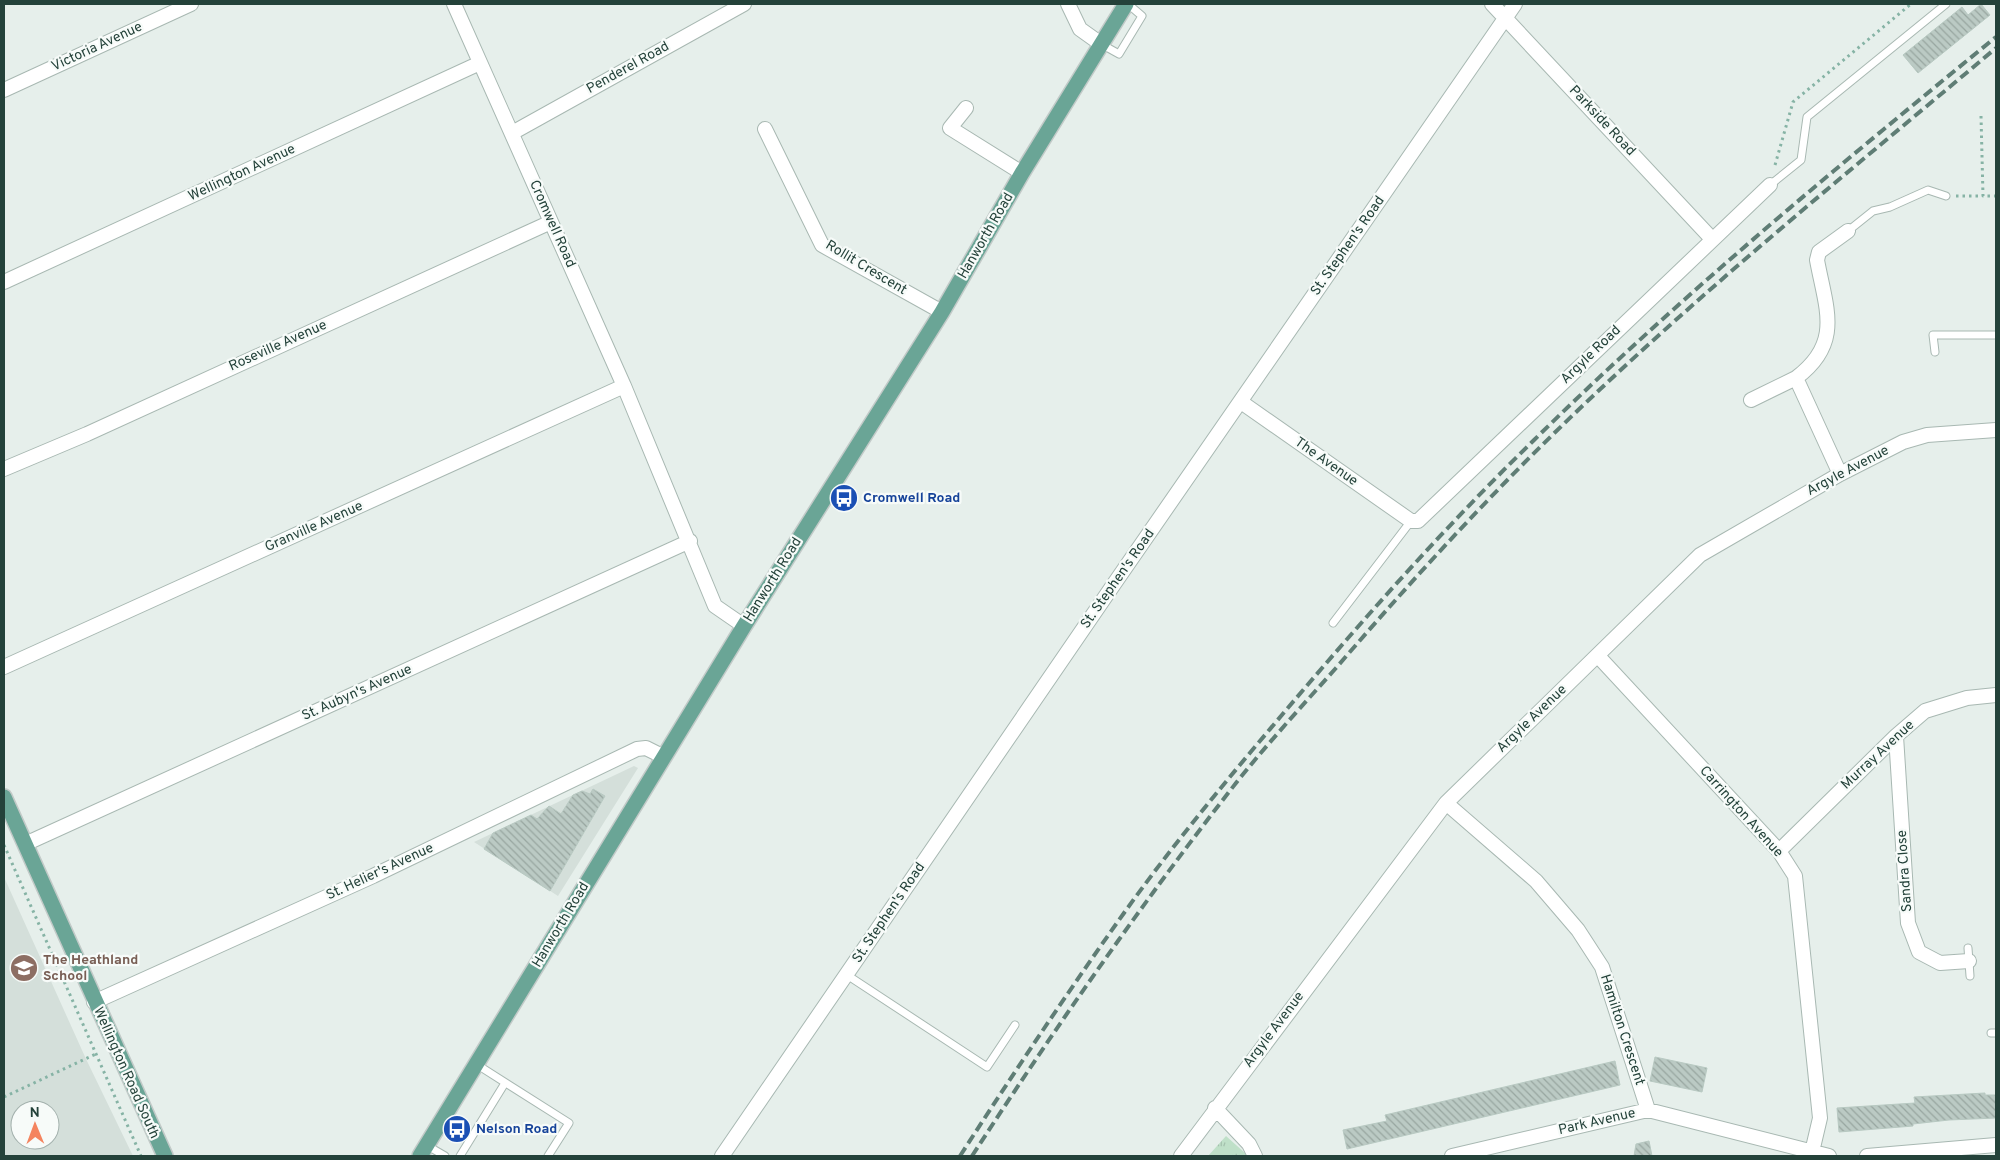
<svg xmlns="http://www.w3.org/2000/svg" width="2000" height="1160" viewBox="0 0 2000 1160" font-family="Overpass,sans-serif">
<defs>
<pattern id="park-tufts" width="24" height="20" patternUnits="userSpaceOnUse" patternTransform="scale(1.25)"><rect width="24" height="20" fill="#bfe0c8"/><path d="M3 7l-1-3M5 7V3M7 7l1-3M15 17l-1-3M17 17v-4M19 17l1-3" fill="none" stroke="#a4c1ad"/></pattern>
<pattern id="building-back-hatch" width="6" height="6" patternUnits="userSpaceOnUse" patternTransform="scale(1.25)"><rect width="6" height="6" fill="#bbcac4"/><path d="M-1 5l2 2M0 0l6 6M5-1l2 2" fill="none" stroke="#98a6a0"/></pattern>
</defs>
<rect width="100%" height="100%" fill="#e6efeb"/>
<path fill="#d4dfda" fill-rule="evenodd" d="M634,766l4,2 -80,128 -84,-54z
M4,877l82,182 47,97h-129zM20,1110h30v30h-30z"/>
<path fill="url(#park-tufts)" d="M1226,1136l19,17 1,3h-38z"/>
<path fill="url(#building-back-hatch)" stroke="#b8c9c2" d="M1981,4l9,11 -72,58 -15,-18 59,-48 6,8z
M593,789l12,7 -55,95 -66,-42 9,-16 38,-18 6,4 12,-13 12,8 12,-19 9,-4 8,3z
M1655,1057l52,11 -5,24 -52,-11z
M1615,1061l5,24 -273,64 -4,-19 44,-9 -2,-6z
M1985,1093v2h11v23l-47,2 -36,4v2l-74,6 -2,-24 78,-5 -1,-6z
M1649,1141l3,15h-18l2,-12z"/>
<g fill="none" stroke-linecap="round" stroke-linejoin="round">
<defs>
<path id="service" d="M1101,44l18,10 23,-38 -14,-12
M1770,185l31,-25 6,-43 139,-113
M1848,231l25,-20 17,-4 38,-17 18,6
M1935,352l-2,-17h63
M1333,623l78,-102
M1968,948l2,28
M847,975l140,92 28,-42
M1991,1033h5
M476,1064l93,59 -21,33
M426,1145l19,11
M460,1156l45,-73"/>
<path id="minor" d="M454,4l170,382 91,220 29,20
M1068,4l12,25 21,15
M1492,4l220,235
M4,90l187,-86
M966,108l-16,20 72,45
M765,129l57,116 120,67
M512,133l232,-129
M4,282l476,-219
M1796,378c47,-35 30,-69 21,-118l2,-8 29,-21
M1751,400l45,-22 44,96
M1241,402l170,119h7l352,-336
M4,469l83,-35 464,-212
M1598,656l181,195 16,25 25,242 -8,34
M4,667l620,-281
M1896,736l12,187 11,29 21,11 29,-2
M1446,803l90,78 42,49 24,37 46,143
M25,844l665,-303
M1779,851l117,-115 29,-25 42,-13 29,-3
M94,1002l279,-126 264,-127 9,-1 18,9
M1215,1108l34,36 6,12
M722,1156l392,-572 401,-580
M1181,1156l265,-353 254,-248 140,-81 63,-32 24,-7 69,-5
M1452,1156l196,-46 181,46
M1867,1156l129,-11"/>
<path id="primary" d="M4,797l161,359
M420,1156l324,-530 198,-314 80,-139 104,-169"/>
</defs>
<use href="#service" stroke="#a8b8b2" stroke-width="9"/>
<use href="#minor" stroke="#a8b8b2" stroke-width="16"/>
<use href="#primary" stroke="#c2cac8" stroke-width="18"/>
<path stroke="#86b3a5" stroke-width="3" stroke-dasharray="2.5 4" stroke-linecap="butt" d="M1981,116l2,80h13
M1775,165l18,-63 118,-98
M1956,196h27
M4,845l137,311
M4,1097l92,-43"/>
<use href="#service" stroke="#fff" stroke-width="7"/>
<use href="#minor" stroke="#fff" stroke-width="14"/>
<use href="#primary" stroke="#6aa596" stroke-width="15"/>
<path stroke="#5f7d75" stroke-width="4" stroke-dasharray="10 5" stroke-linecap="butt" d="M960,1156c53,-82 107,-163 164,-243 50,-70 107,-138 163,-204 78,-92 159,-183 245,-267 146,-144 305,-275 464,-405
M972,1156c83,-128 170,-253 264,-373 32,-40 66,-77 100,-115 50,-58 101,-115 154,-170 156,-163 334,-305 506,-450"/>
</g>
<defs>
<symbol id="bus-disc" viewBox="-11 -11 22 22"><circle r="9.5" fill="#1a4fb4" stroke="#f7fbf9"/><path d="M-5-6H5V4H4V6H2V4H-2V6H-4V4H-5ZM-3.5-4V0h7V-4ZM-3.5 1.2v1.5H-2V1.2ZM2 1.2v1.5H3.5V1.2Z" fill="#fff"/></symbol>
<symbol id="school-disc" viewBox="-11 -11 22 22"><circle r="9.5" fill="#8d6e63" stroke="#f7fbf9"/><path d="M0-5L7-2L0 1L-7-2ZM-4 1L0 2.5L4 1V4Q0 6-4 4Z" fill="#fff"/></symbol>
</defs>
<g fill-rule="evenodd">
<use href="#bus-disc" x="828" y="482" width="32" height="32"/>
<use href="#school-disc" x="8" y="952" width="32" height="32"/>
<use href="#bus-disc" x="441" y="1113" width="32" height="32"/>
</g>
<g text-anchor="middle" dominant-baseline="central" stroke-width="4.5" stroke-linejoin="round" paint-order="stroke">
<g font-size="14" fill="#24423a" stroke="#f7fbf9">
<text transform="translate(97 47) rotate(-25)">Victoria Avenue</text>
<text transform="translate(628 68) rotate(-29)">Penderel Road</text>
<text transform="translate(1602 121) rotate(47)">Parkside Road</text>
<text transform="translate(242 173) rotate(-25)">Wellington Avenue</text>
<text transform="translate(552 224) rotate(66)">Cromwell Road</text>
<text transform="translate(986 236) rotate(-60)">Hanworth Road</text>
<text transform="translate(1348 246) rotate(-55)">St. Stephen's Road</text>
<text transform="translate(866 268) rotate(31)">Rollit Crescent</text>
<text transform="translate(278 346) rotate(-24)">Roseville Avenue</text>
<text transform="translate(1591 355) rotate(-44)">Argyle Road</text>
<text transform="translate(1326 462) rotate(35)">The Avenue</text>
<text transform="translate(1848 471) rotate(-28)">Argyle Avenue</text>
<text transform="translate(314 527) rotate(-24)">Granville Avenue</text>
<text transform="translate(1118 579) rotate(-55)">St. Stephen's Road</text>
<text transform="translate(773 580) rotate(-58)">Hanworth Road</text>
<text transform="translate(357 693) rotate(-24)">St. Aubyn's Avenue</text>
<text transform="translate(1532 719) rotate(-44)">Argyle Avenue</text>
<text transform="translate(1878 755) rotate(-43)">Murray Avenue</text>
<text transform="translate(1741 812) rotate(48)">Carrington Avenue</text>
<text transform="translate(1905 871) rotate(-94)">Sandra Close</text>
<text transform="translate(380 872) rotate(-25)">St. Helier's Avenue</text>
<text transform="translate(889 913) rotate(-56)">St. Stephen's Road</text>
<text transform="translate(561 925) rotate(-59)">Hanworth Road</text>
<text transform="translate(1274 1030) rotate(-53)">Argyle Avenue</text>
<text transform="translate(1622 1030) rotate(72)">Hamilton Crescent</text>
<text transform="translate(126 1073) rotate(66)">Wellington Road South</text>
<text transform="translate(1597 1122) rotate(-13)">Park Avenue</text>
</g>
<g font-size="14" font-weight="bold" fill="#164399" stroke="#f7fbf9" text-anchor="start">
<text x="863" y="498">Cromwell Road</text>
<text x="476" y="1129">Nelson Road</text>
</g>
<g font-size="14" font-weight="bold" fill="#785e54" stroke="#f7fbf9" text-anchor="start">
<text x="43" y="960">The Heathland<tspan x="43" dy="16">School</tspan></text>
</g>
</g>
<rect width="2000" height="1160" fill="none" stroke="#24423a" stroke-width="10"/>
<g transform="translate(35 1125) rotate(359)"><circle r="24" fill="#f7fbf9" stroke="#a3b1ad"/>
<path d="M0-4L9 19L0 12L-9 19Z" fill="#f4845f"/>
<text y="-8" font-size="14" font-weight="bold" text-anchor="middle" fill="#24423a">N</text>
</g>
</svg>
